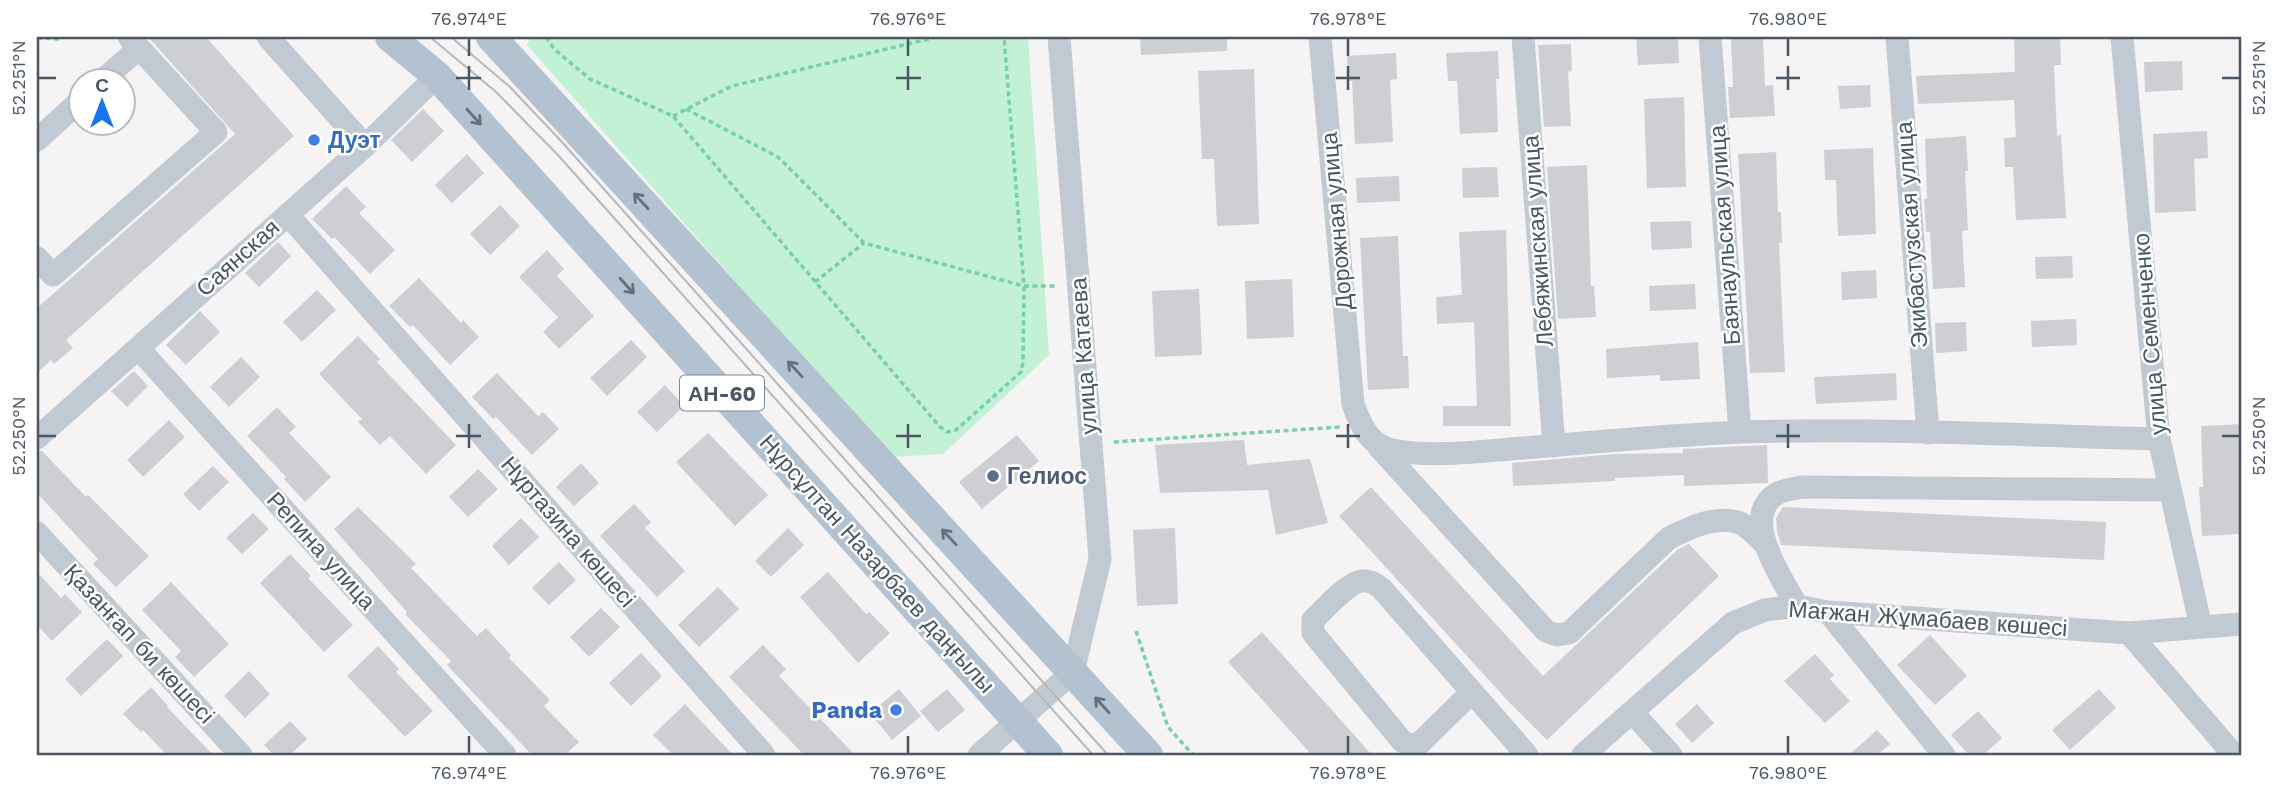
<svg xmlns="http://www.w3.org/2000/svg" width="2278" height="792" viewBox="0 0 2278 792" font-family="'Work Sans',sans-serif">
<rect width="100%" height="100%" fill="#f5f3f3"/>
<path fill="#c3f1d5" d="M530,37h498l21,318 -106,99 -53,3 -363,-412z"/>
<path fill="#cdcfd5" d="M148,37h58l88,99 -228,204 7,8 -19,16 -3,-4 -14,13v-65l198,-174z
M1140,37h87v14l-86,4z
M1636,37h42l1,26 -41,2z
M1731,37h32l2,49 8,-1 2,31 -45,2 -2,-31h5z
M2014,37h46l1,28h-7l3,71 4,-1 5,83 -50,2 -3,-53h-8l-1,-29 12,-1 -2,-37 -96,4 -2,-28 99,-4z
M1571,44l1,27 -4,1 3,54 -27,1 -6,-82z
M1498,51l1,28h-3l2,53 -38,2 -3,-53h-9l-2,-28z
M1396,53l1,26 -7,1 3,62 -38,2 -3,-63h-4l-1,-25z
M2182,61l1,29 -38,2 -1,-30z
M1254,69l5,155 -42,2 -3,-67h-12l-4,-88z
M1870,85l1,22 -31,2 -2,-23z
M1684,97l2,90 -39,1 -3,-89z
M423,109l21,22 -32,31 -21,-22z
M2207,131l1,27 -14,1 2,52 -41,2 -2,-79z
M1966,136l2,35h-3l3,59 -6,1 3,56 -32,2 -3,-57h-4l-2,-33h3l-2,-60z
M1873,148l3,86 -38,2 -2,-56h-11l-1,-30z
M1776,152l2,60h3l1,31h-3l6,129 -35,1 -12,-219z
M467,154l17,19 -32,30 -17,-18z
M1587,165l4,121h3l2,31 -38,2 -11,-152z
M1497,167l2,30 -36,1 -1,-30z
M1399,176l1,25 -43,2 -1,-25z
M346,186l20,21 -7,6 36,37 -25,24 -36,-37 -2,2 -20,-20z
M500,205l20,21 -30,29 -20,-21z
M1691,221l1,27 -40,2 -2,-28z
M1506,230l5,196h-68v-20h34l-3,-84 -37,2 -1,-27 26,-2 -3,-63z
M1398,236l5,120h5l1,32 -41,2 -8,-152z
M278,242l13,14 -32,31 -14,-14z
M547,250l17,19 -7,7 37,40 -35,33 -16,-17 15,-15 -39,-40z
M2072,256l1,22 -37,1 -1,-22z
M1876,270l1,28 -35,2 -1,-28z
M419,278l42,45 2,-3 16,17 -29,28 -37,-40 -3,2 -21,-21z
M1292,279l2,58 -47,2 -2,-58z
M1695,284l1,25 -46,2 -1,-25z
M1199,289l3,66 -47,2 -3,-66z
M317,290l19,20 -34,32 -19,-20z
M200,311l20,21 -34,33 -20,-20z
M2076,319l1,26 -45,2 -1,-26z
M1966,322l1,29 -31,2 -1,-30z
M358,336l22,23 -3,3 79,83 -30,29 -36,-38 -10,9 -22,-23 4,-3 -43,-45z
M631,340l16,17 -40,39 -17,-18z
M1698,342l2,37 -40,2v-6l-53,3 -1,-29z
M241,357l19,20 -31,30 -19,-20z
M134,371l14,15 -21,21 -16,-16z
M497,373l41,43 5,-4 16,17 -27,26 -36,-38 -3,2 -21,-22z
M1896,373l1,27 -81,4 -2,-27z
M665,385l19,21 -27,26 -20,-20z
M277,407l19,20 -7,6 42,44 -26,25 -21,-23 2,-2 -39,-41z
M169,420l16,17 -42,40 -16,-17z
M2241,424v110l-39,2 -3,-49h4l-2,-61z
M708,433l60,62 -33,31 -59,-64z
M1017,435l22,26 -57,48 -23,-27z
M1244,440l3,25 63,-6 18,64 -52,12 -8,-45 -108,3 -5,-48z
M1767,445l1,38 -84,3v-11l-69,3v3l-102,5 -1,-23 102,-9 69,-1v-4z
M42,451l44,46 2,-2 61,61 -33,31 -23,-23 5,-5 -61,-66v-41z
M581,463l18,20 -25,23 -18,-19z
M213,466l16,16 -30,29 -16,-17z
M478,469l20,20 -30,28 -19,-20z
M1371,487l172,189 134,-126 12,-6 30,32 -172,164 -39,-39 -169,-185z
M634,504l17,18 -6,6 40,43 -28,26 -57,-61z
M358,507l58,57 -5,4 66,68 9,-8 25,27 -2,3 41,42 -6,6 35,36 -14,13h-33l-85,-90 4,-4 -46,-47 2,-2 -73,-83z
M1783,507l323,15 -2,38 -323,-15 -4,-14 -1,-13z
M253,513l16,16 -27,25 -16,-16z
M521,518l18,19 -30,28 -17,-19z
M788,528l16,17 -33,32 -16,-16z
M1175,528l3,76 -41,2 -4,-76z
M290,554l21,22 -3,2 45,47 -29,27 -64,-69z
M559,562l17,18 -27,25 -17,-17z
M37,572l24,26 4,-4 17,18 -30,29 -15,-16z
M828,572l38,42 3,-2 21,21 -32,30 -58,-66z
M171,582l58,62 -35,33 -19,-20 6,-6 -39,-41z
M718,587l21,22 -40,38 -21,-22z
M601,608l19,19 -31,30 -19,-20z
M1262,632l110,123h-60l-84,-93z
M1930,635l37,41 -32,29 -38,-40z
M107,639l16,17 -42,40 -16,-17z
M763,645l23,24 -7,7 76,79h-51l-75,-78z
M378,646l21,23 -3,3 37,39 -28,26 -58,-61z
M641,653l21,23 -31,30 -22,-23z
M1815,654l19,21 -4,4 20,22 -25,22 -41,-42z
M249,671l21,23 -25,24 -21,-22z
M151,687l17,19 -1,1 46,48h-46l-24,-25 -2,2 -18,-18z
M899,689l22,27 -29,24 -22,-27z
M947,689l18,21 -27,22 -18,-21z
M2099,689l17,19 -46,42 -18,-20z
M685,704l48,51h-60l-20,-20z
M1697,704l17,19 -22,20 -17,-19z
M1978,711l24,27 -19,17h-14l-18,-20z
M290,721l17,18 -17,16h-16l-10,-10z
M1877,730l13,14 -13,11h-28z"/>
<g fill="none" stroke-linecap="round" stroke-linejoin="round">
<path stroke="#7ad0a6" stroke-width="3.5" stroke-dasharray="5 3.5" stroke-linecap="butt" d="M546,37l8,12 36,30 83,37 267,311 7,5 9,-2 65,-58 2,-10 1,-76 -20,-249
M37,38l24,1 2,-2
M686,109l92,48 86,86 160,43h34
M673,116l59,-30 205,-49
M815,282l49,-39
M1114,442l226,-15
M1136,631l32,96 25,28"/>
<path stroke="#c1cad2" stroke-width="23" d="M268,37l97,109
M1320,37l33,367c7,20 16,41 39,46 42,8 89,1 132,-2 72,-6 145,-13 217,-16 139,-4 279,3 418,7
M1523,37l31,409
M1710,37l30,395
M1897,37l31,396
M2122,37l37,402 42,188
M103,80l36,-32
M37,140l43,-39
M288,215l476,540
M37,258l16,17 163,-143 -87,-95
M138,348l367,407
M37,438l328,-292 72,-70
M1378,446l168,185 11,4 12,-2 100,-95c20,-10 48,-24 71,-15 8,4 16,12 22,18
M37,533l204,222
M1797,606c-14,-26 -58,-88 -21,-112 6,-4 17,-5 26,-7l368,3
M1828,612l116,143
M2129,633l105,122
M1472,692l-52,51 -11,2 -7,-4 -89,-108v-13c11,-10 35,-38 49,-39 8,-1 14,3 20,8l145,166
M1632,712l39,43
M979,755l94,-83 27,-113 -41,-522
M1583,755l150,-132 32,-13 32,-4 31,6 301,21 112,-9"/>
<path stroke="#b3c2d1" stroke-width="30" d="M390,37l47,39 611,679
M491,37l657,718"/>
<path stroke="#b5b8bd" stroke-width="2" d="M430,37l65,54 62,63 536,601
M451,37l59,50 52,55 546,613"/>
</g>
<defs><path id="oneway-shaft" d="M-6 0H5M1.5-3L5.5 0L1.5 3" fill="none" stroke-width="1.6" stroke-linecap="round" stroke-linejoin="round" transform="scale(1.75)"/></defs>
<g stroke="#64717d">
<use href="#oneway-shaft" transform="translate(474 117) rotate(48)"/>
<use href="#oneway-shaft" transform="translate(641 201) rotate(-133)"/>
<use href="#oneway-shaft" transform="translate(627 286) rotate(48)"/>
<use href="#oneway-shaft" transform="translate(795 369) rotate(-133)"/>
<use href="#oneway-shaft" transform="translate(949 537) rotate(-133)"/>
<use href="#oneway-shaft" transform="translate(1102 705) rotate(-132)"/>
</g>
<path fill="none" stroke="#4a5661" stroke-width="2.5" d="M469,38v18M908,38v18M1348,38v18M1788,38v18M469,66v24M908,66v24M1348,66v24M1788,66v24M38,78h18M456,78h25M896,78h25M1336,78h24M1776,78h24M2222,78h18M469,424v24M908,424v24M1348,424v24M1788,424v24M38,436h18M456,436h25M896,436h25M1336,436h24M1776,436h24M2222,436h18M469,736v18M908,736v18M1348,736v18M1788,736v18"/>
<g fill="#3f7fe0" stroke="#fff" stroke-width="2.5">
<circle cx="314" cy="140" r="7"/>
<circle cx="896" cy="710" r="7"/>
</g>
<circle fill="#5c6f8a" stroke="#fff" stroke-width="2.5" cx="993" cy="476" r="7"/>
<g text-anchor="middle" dominant-baseline="central" stroke-width="5" stroke-linejoin="round" paint-order="stroke">
<rect fill="#fff" stroke="#808990" stroke-width="2" x="680" y="375.5" width="84" height="35" rx="5"/>
<g font-size="21" font-weight="bold" fill="#4a5661">
<text x="722" y="393">АН-60</text>
</g>
<g font-size="23" font-weight="bold" fill="#366cbe" stroke="#fff" text-anchor="start">
<text x="328" y="140">Дуэт</text>
<text x="882" y="710" text-anchor="end">Panda</text>
</g>
<g font-size="23" fill="#4a5661" stroke="#fff">
<text transform="translate(1337 221) rotate(-95)">Дорожная улица</text>
<text transform="translate(1725 235) rotate(-94)">Баянаульская улица</text>
<text transform="translate(1912 235) rotate(-94)">Экибастузская улица</text>
<text transform="translate(1538 241) rotate(-94)">Лебяжинская улица</text>
<text transform="translate(238 258) rotate(-42)">Саянская</text>
<text transform="translate(2150 334) rotate(-95)">улица Семенченко</text>
<text transform="translate(1084 356) rotate(-94)">улица Катаева</text>
<text transform="translate(568 532) rotate(49)">Нұртазина көшесі</text>
<text transform="translate(321 551) rotate(48)">Репина улица</text>
<text transform="translate(877 564) rotate(48)">Нұрсұлтан Назарбаев даңғылы</text>
<text transform="translate(1928 619) rotate(4)">Мағжан Жұмабаев көшесі</text>
<text transform="translate(139 644) rotate(47)">Қазанғап би көшесі</text>
</g>
<g font-size="23" font-weight="bold" fill="#4e5e75" stroke="#fff" text-anchor="start">
<text x="1007" y="476">Гелиос</text>
</g>
</g>
<rect width="2278" height="792" fill="none" stroke="#ffffff" stroke-width="77"/>
<g transform="translate(102 102)"><circle r="33" fill="#ffffff" stroke="#b7bbc0" stroke-width="2"/>
<path d="M0-5L12 26L0 18L-12 26Z" fill="#1a73e8"/>
<text y="-10" font-size="19" font-weight="bold" text-anchor="middle" fill="#4a5661">С</text>
</g>
<rect x="38" y="38" width="2202" height="716" fill="none" stroke="#4a5661" stroke-width="2.5"/>
<g font-size="18" text-anchor="middle" fill="#4a5661">
<text x="469" y="25">76.974°E</text>
<text x="908" y="25">76.976°E</text>
<text x="1348" y="25">76.978°E</text>
<text x="1788" y="25">76.980°E</text>
<text transform="translate(19 78) rotate(-90)" y="6">52.251°N</text>
<text transform="translate(2259 78) rotate(-90)" y="6">52.251°N</text>
<text transform="translate(19 436) rotate(-90)" y="6">52.250°N</text>
<text transform="translate(2259 436) rotate(-90)" y="6">52.250°N</text>
<text x="469" y="779">76.974°E</text>
<text x="908" y="779">76.976°E</text>
<text x="1348" y="779">76.978°E</text>
<text x="1788" y="779">76.980°E</text>
</g>
</svg>
